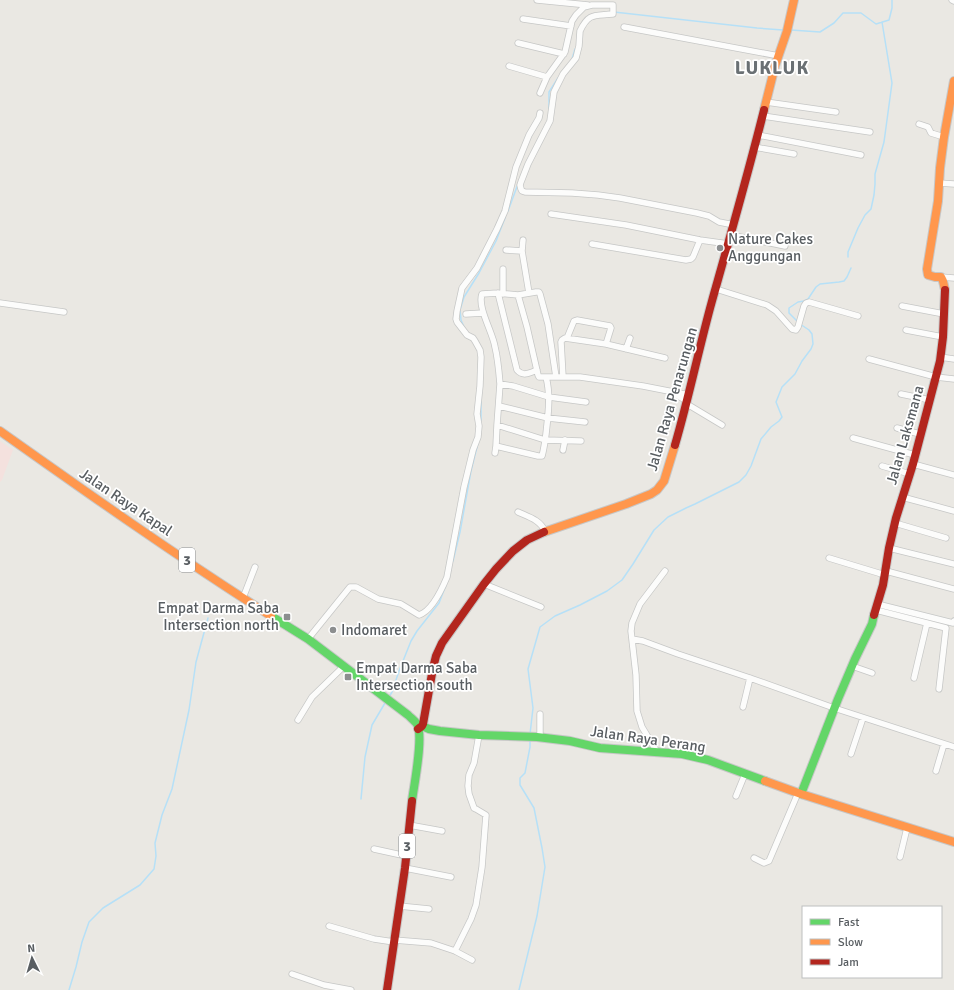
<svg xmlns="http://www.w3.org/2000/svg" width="954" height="990" viewBox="0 0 954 990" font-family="Signika,sans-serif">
<rect width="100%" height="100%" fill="#eae8e3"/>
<path fill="#f4e1de" d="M0,441l13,9 -11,30 -2,2z"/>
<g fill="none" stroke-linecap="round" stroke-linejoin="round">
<path stroke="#b6e0f7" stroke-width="1.5" d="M614,12l143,16 26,2
M791,30l29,2 14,-9 9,-10h18l15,11 13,-4 3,-12v-8
M572,59l3,-10
M549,109v-17l9,-14
M508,211l10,-27
M848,257v-5l10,-24 7,-13 6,-6 3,-14 1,-11v-10l9,-32 8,-59 -10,-61
M797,321l-8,-8v-5l9,-6 6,-1 4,-2 8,-12 4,-3 19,-2 5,-1 3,-4 4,-9
M464,327l-3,-7 -1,-10 4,-13 15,-24 17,-32 9,-23
M481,420v-21
M453,561l7,-29 11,-61 7,-28
M389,697l3,-5 7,-21 12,-30 6,-10 22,-28 7,-18
M530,734l3,-26 -5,-39 12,-42 15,-11 25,-11 27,-14 15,-11 11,-16 21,-34 14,-13 18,-9 9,-4 44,-22 7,-7 5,-9 10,-27 10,-12 8,-6 3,-4 -6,-15 6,-15 13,-13 7,-13 9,-12 2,-5 -1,-10 -3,-4 -9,-6
M361,799l4,-42 7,-32 13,-22
M69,990l7,-23 6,-25 7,-20 14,-14 37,-23 14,-16 2,-13 -1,-13 7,-28 10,-26 17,-79 7,-48 12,-44
M519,990l18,-74 8,-49 -3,-19 -8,-40 -14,-23v-7l5,-5 5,-26v-7"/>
<defs>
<path id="street" d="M537,0l51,5
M952,0l2,1
M523,19l48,7
M624,27l155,29
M518,43l46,11
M509,66l38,11
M540,93l7,-16 18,-25 7,-31 4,-6 8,-8 8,-2h21v9c-18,2 -24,-2 -33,17l-1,15 -3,12 -13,16 -9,18 -4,29 -22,43 -7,18 -1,3 1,4 1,2 3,1 47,1 26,2 22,3 77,15 12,3 10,6 15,3
M766,102l70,10
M763,116l107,16
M919,124l9,3 3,6 13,4
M758,135l103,20
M754,147l40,7
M939,183l15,1
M551,214l75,11 74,15 29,4
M731,235l54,11
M523,240l-1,11 7,42
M592,244l94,16 5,-1 2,-2 7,-17
M506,250l16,1
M503,269v25
M941,277l13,1
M716,289l51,16 9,6 16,18 4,1 2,-3 6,-21 2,-3 3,-1 49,14
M498,293l19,77c6,7 13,3 20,0
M518,295l9,32 11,48 1,2h41l63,9 46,9
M0,303l64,9
M902,306l42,8
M466,314l17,-1
M906,330l37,7
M567,338l7,-17 3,-1 33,6 1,2 -5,16
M626,349l4,-11
M940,357l14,2
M869,359l67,18 18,2
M556,377l-8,-53 -8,-30 -1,-2h-3l-18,3 -20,-2 -16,1c-5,13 11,39 13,53 3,12 4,25 5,37l13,2 36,11 37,5
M563,377l-2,-35 1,-2 3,-2 41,6 59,14
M673,393l14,8
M901,394l29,6
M687,404l35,21
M499,406l49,12 37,4
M497,425l48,15 36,1
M897,428l23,6
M853,438l62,17
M496,446l42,10h4c2,-7 3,-15 4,-22 2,-19 5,-38 0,-57
M563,450l2,-10
M495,453l1,-7 1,-21 3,-41
M913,464l41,11
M882,466l28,8
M902,497l52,14
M518,512c11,5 22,8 27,19
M895,523l51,15
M889,548l65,16
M829,558l56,17
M886,571l68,18
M484,584l57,23
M243,598l12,-31
M877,604l76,19 1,-2
M876,610l70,18 -7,61
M308,639l42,-52h6l22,12 23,5 18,11c13,-4 23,-26 28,-38l17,-90 9,-37 5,-13 1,-11 -2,-12 3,-28 1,-29 -1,-7 -5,-9 -2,-3 -6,-3 -10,-13 -1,-3 1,-8 5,-23 15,-20 20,-39 8,-18 11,-44 13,-32 10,-17 1,-5
M632,639l11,2 35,13 72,24 84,30 120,39
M852,666l20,7
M914,678l13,-55
M743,707l7,-29
M540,714v23
M298,720l14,-23 31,-30
M657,752l-15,-25 -5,-16 -1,-36 -5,-44 1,-8 8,-19 25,-33
M851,754l12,-36
M936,771l8,-27
M736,796l9,-22
M409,825l33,6
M374,849l32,7
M900,857l7,-29
M754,858l10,5 5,-2 29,-68
M405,868l46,9
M399,906l30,3
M329,926l45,13 20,3
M394,940l37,3 24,8 17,9
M455,951l16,-32 5,-14 6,-38 4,-52 -10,-6 -2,-1 -5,-14 -1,-8 1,-11 5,-12 5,-28
M292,974l32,11 27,5"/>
<path id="fast" d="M271,616l37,23 100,76c3,3 7,6 9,9 7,12 -3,61 -5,77
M422,726l7,3 11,2 39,4 58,2 33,4 30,7 82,6 26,6 57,21
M801,794l37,-95 17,-40 17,-35 2,-9"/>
<path id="slow" d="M764,110l11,-44 12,-35 7,-31
M945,290l-2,-9 -2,-4h-6l-7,-2 -1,-6 11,-68 2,-33 4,-31 10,-56
M0,431c89,63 178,126 271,185
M544,532l82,-28 25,-10 6,-4 7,-9 11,-36
M765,781l36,13 153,48"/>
<path id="jam" d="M675,445c14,-48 24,-97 37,-144 18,-64 36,-127 52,-191
M874,615l9,-30 6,-37 7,-30 17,-54 27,-103 3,-24 2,-47
M418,729l4,-3 1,-2 10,-56 3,-12 6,-13 42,-59 12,-15 17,-18 14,-11 17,-8
M387,990l18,-122 7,-67"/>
</defs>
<use href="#street" stroke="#c6c7c6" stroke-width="7"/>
<use href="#fast" stroke="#c7c7c7" stroke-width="10"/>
<use href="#slow" stroke="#c7c7c7" stroke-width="10"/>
<use href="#jam" stroke="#c7c7c7" stroke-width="10"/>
<use href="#street" stroke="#fcfcfb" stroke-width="5.5"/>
<use href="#fast" stroke="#63d668" stroke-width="8"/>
<use href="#slow" stroke="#ff974d" stroke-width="8"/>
<use href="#jam" stroke="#b3261e" stroke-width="8"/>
</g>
<g fill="#8c8e8f" stroke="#fff" stroke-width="1.5">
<circle cx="720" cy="248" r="4"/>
<rect x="283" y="613" width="8" height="8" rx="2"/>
<circle cx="333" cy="630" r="4"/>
<rect x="344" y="673" width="8" height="8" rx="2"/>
</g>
<g text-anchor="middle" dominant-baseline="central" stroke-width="3.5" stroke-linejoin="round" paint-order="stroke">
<g fill="#fff" stroke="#8b8e91" stroke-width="1">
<rect x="179" y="548" width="16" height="24" rx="3"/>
<rect x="399" y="834" width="16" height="24" rx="3"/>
</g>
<g font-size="14" font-weight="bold" fill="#595e62">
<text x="187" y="560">3</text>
<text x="407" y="846">3</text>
</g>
<g font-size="15" fill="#595e62" stroke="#fff" text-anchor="start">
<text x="728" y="239">Nature Cakes<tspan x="728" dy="17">Anggungan</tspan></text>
<text x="279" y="608" text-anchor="end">Empat Darma Saba<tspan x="279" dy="17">Intersection north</tspan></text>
<text x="341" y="630">Indomaret</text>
<text x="356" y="668">Empat Darma Saba<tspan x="356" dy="17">Intersection south</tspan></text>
</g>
<g font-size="15" fill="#595e62" stroke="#fff">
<text transform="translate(672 399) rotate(-74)">Jalan Raya Penarungan</text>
<text transform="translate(905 435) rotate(-74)">Jalan Laksmana</text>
<text transform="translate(126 502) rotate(34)">Jalan Raya Kapal</text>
<text transform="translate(648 739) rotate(8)">Jalan Raya Perang</text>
</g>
<g font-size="19" font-weight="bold" letter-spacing="1" fill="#6a7074" stroke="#fff">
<text x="772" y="68">LUKLUK</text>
</g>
</g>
<rect x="802" y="906" width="140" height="72" fill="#ffffff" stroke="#bdbfc0"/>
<rect x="810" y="919" width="20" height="6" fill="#63d668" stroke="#bdbfc0"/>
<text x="838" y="926" font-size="12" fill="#595e62">Fast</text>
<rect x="810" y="939" width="20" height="6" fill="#ff974d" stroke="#bdbfc0"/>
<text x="838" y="946" font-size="12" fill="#595e62">Slow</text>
<rect x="810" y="959" width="20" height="6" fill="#b3261e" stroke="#bdbfc0"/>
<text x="838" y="966" font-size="12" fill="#595e62">Jam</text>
<g transform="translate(32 958) rotate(355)" stroke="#ffffff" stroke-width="3" paint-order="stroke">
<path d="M0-3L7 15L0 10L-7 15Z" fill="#595e62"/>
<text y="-6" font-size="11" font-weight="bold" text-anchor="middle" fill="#595e62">N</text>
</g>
</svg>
